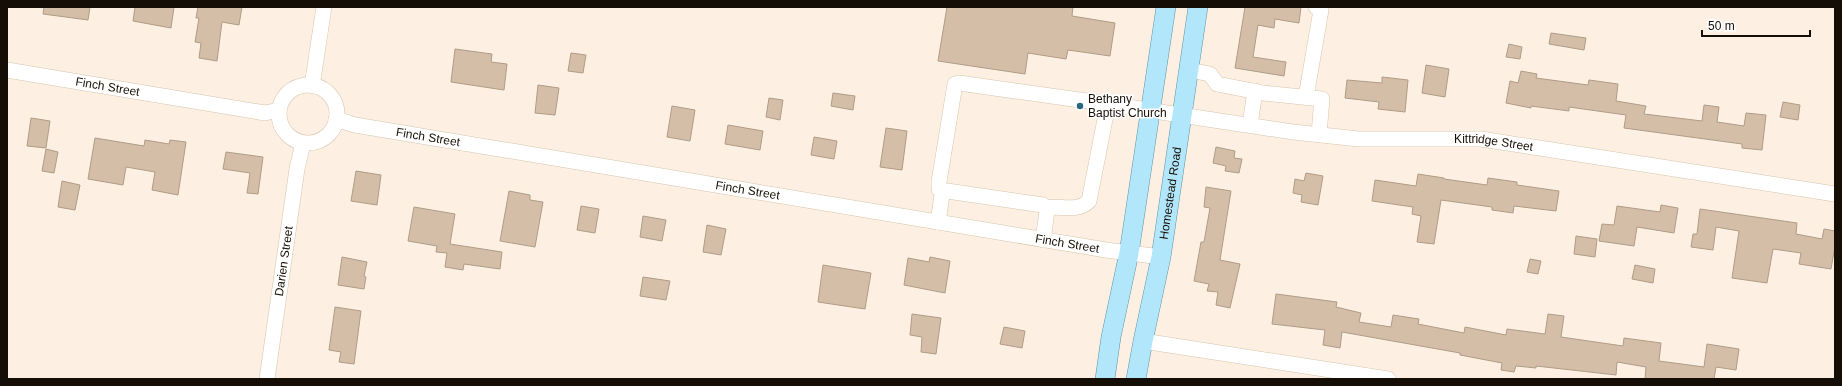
<svg xmlns="http://www.w3.org/2000/svg" width="1842" height="386" viewBox="0 0 1842 386" font-family="Helvetica,sans-serif">
<rect width="100%" height="100%" fill="#fdf0e2"/>
<path fill="#d4bea8" stroke="#b09c86" d="M44,7h46l-2,13 -45,-6z
M135,7h39l-3,21 -38,-7z
M198,7h44l-3,18 -17,-3 -5,39 -18,-3 2,-15 -6,-1 4,-24h-3z
M947,7h126l-1,9 43,7 -5,33 -42,-6 -2,9 -38,-6 -3,21 -87,-13z
M1245,7h56l-2,16 -24,-4 -1,9 -16,-3 -5,32 33,5 -2,14 -49,-8z
M1551,33l35,5 -2,12 -35,-6z
M1509,44l13,3 -2,12 -14,-2z
M455,49l37,5 -1,8 16,2 -3,26 -53,-8z
M571,53l15,2 -3,18 -15,-2z
M1426,65l23,4 -4,28 -23,-4z
M1521,71l16,3 -1,4 52,7 1,-5 29,4 -2,17 30,5 -2,8 58,7 2,-16 15,2 -2,15 27,4 2,-13 20,2 -4,35 -20,-2v-4l-118,-16 2,-13 -57,-8v4l-38,-5v2l-25,-5 4,-22 8,2z
M1382,77l26,3 -3,32 -27,-3 1,-7 -34,-4 2,-18 35,3z
M538,85l21,3 -4,27 -20,-2z
M833,93l22,3 -2,14 -22,-4z
M769,98l14,2 -3,20 -14,-3z
M1783,102l17,3 -2,15 -18,-3z
M672,106l23,4 -5,31 -23,-4z
M31,118l19,3 -4,27 -19,-2z
M728,125l35,6 -3,19 -35,-6z
M886,128l21,3 -5,39 -22,-3z
M814,137l23,4 -3,18 -23,-4z
M95,138l49,8 1,-6 24,4 1,-4 16,2 -8,53 -26,-5 3,-18 -29,-5 -3,18 -35,-6z
M1216,147l19,4 -1,7 8,1 -3,14 -14,-2 1,-5 -13,-3z
M46,149l12,3 -4,21 -12,-2z
M226,152l37,5 -5,37 -11,-1 3,-20 -27,-4z
M356,171l25,4 -4,30 -26,-4z
M1306,173l17,3 -5,29 -17,-3 1,-7 -9,-2 2,-14 9,2z
M1418,174l26,4v1l43,6 1,-7 29,4v3l42,6 -3,20 -42,-5 -1,7 -21,-3v-3l-51,-7 -7,44 -17,-2 4,-26 -9,-2 1,-7 -41,-6 3,-21 41,6z
M62,181l18,4 -5,25 -17,-3z
M1206,187l25,4 -11,69 20,4 -10,44 -14,-3 2,-13 -11,-1 2,-7 -15,-3 7,-39h3l6,-34 -6,-1z
M509,191l21,4v5l13,2 -8,45 -35,-6z
M1661,205l17,3 -4,25 -37,-6 -3,19 -35,-5 3,-17 12,1 3,-19 43,6z
M581,206l18,3 -4,24 -18,-3z
M414,207l41,7 -5,30 52,8 -2,17 -36,-5 -1,6 -18,-3 2,-14 -11,-1 1,-6 -29,-5z
M1700,209l97,14 -1,11 26,5 2,-10 11,2v15l-4,23 -32,-5 2,-11 -28,-4 -6,34 -35,-5 7,-47 -23,-4 -3,23 -22,-3 2,-13h4z
M643,216l23,4 -4,21 -22,-4z
M707,225l19,4 -5,26 -18,-3z
M1576,236l21,3 -2,18 -21,-3z
M342,257l25,5 -3,14 2,1 -2,12 -26,-4z
M930,257l20,4 -5,32 -41,-8 4,-27 21,4z
M1530,259l11,2 -3,13 -11,-2z
M823,265l48,8 -6,36 -47,-7z
M1635,265l20,4 -2,14 -21,-4z
M643,277l27,4 -4,19 -26,-4z
M1276,294l61,8 -1,5 25,6 -2,9 32,5 2,-12 26,4 -1,5 46,9 1,-6 41,8 1,-6 38,5 3,-20 16,2 -3,21 62,9 1,-8 37,5 -2,18 45,6 3,-23 32,5 -3,21 -20,-3 -2,12h-69l1,-12 -29,-5 -1,13 -80,-9v2l-20,-2 -2,6 -13,-2 1,-7 -42,-8v-2l-118,-21 -2,16 -17,-3 2,-15 -53,-6z
M335,307l26,4 -7,53 -15,-2 2,-10 -12,-2z
M912,314l29,4 -5,36 -15,-2 1,-15 -12,-2z
M1004,327l21,4 -3,17 -22,-4z"/>
<g fill="none" stroke-linecap="round" stroke-linejoin="round">
<defs>
<g id="minor">
<path id="s1" d="M7,70l258,43 14,-3"/>
<path d="M1189,70l21,4 7,10 46,9 59,6 -3,35"/>
<circle cx="308" cy="114" r="29"/>
<path d="M312,86l12,-79"/>
<path d="M1306,97l15,-87 -5,-3"/>
<path id="s2" d="M336,119l19,6 751,125 55,7"/>
<path d="M1250,125l5,-34"/>
<path d="M943,192l-4,-3v-7l16,-98 4,-1 149,21"/>
<path id="s3" d="M1046,208c14,-3 31,5 43,-7l19,-97 185,28 66,7h122l354,55"/>
<path d="M938,222l4,-27 1,-3 4,-1 96,14 4,6 -4,29"/>
<path d="M1143,341l245,38"/>
<path id="s4" d="M267,379l30,-210 6,-26"/>
</g>
<g id="major">
<path d="M1105,379l6,-42 18,-84 37,-246"/>
<path id="s5" d="M1136,379l7,-38 18,-84 37,-250"/>
</g>
</defs>
<use href="#minor" stroke="#d8c3ac" stroke-width="16"/>
<use href="#major" stroke="#5a91a4" stroke-width="20"/>
<use href="#minor" stroke="#fff" stroke-width="15"/>
<use href="#major" stroke="#b2e7fb" stroke-width="19"/>
</g>
<circle fill="#2a687e" stroke="#fff" stroke-width="1.5" cx="1080" cy="106" r="4"/>
<g text-anchor="middle" dominant-baseline="central" stroke-width="3" stroke-linejoin="round" paint-order="stroke">
<g font-size="12" fill="#150e06" stroke="#fff">
<text stroke="none"><textPath href="#s1" startOffset="102">Finch Street</textPath></text>
<text stroke="none"><textPath href="#s2" startOffset="94">Finch Street</textPath></text>
<text stroke="none"><textPath href="#s3" startOffset="532">Kittridge Street</textPath></text>
<text stroke="none"><textPath href="#s2" startOffset="418">Finch Street</textPath></text>
<text stroke="none"><textPath href="#s5" startOffset="189">Homestead Road</textPath></text>
<text stroke="none"><textPath href="#s2" startOffset="742">Finch Street</textPath></text>
<text stroke="none"><textPath href="#s4" startOffset="119">Darien Street</textPath></text>
</g>
<g font-size="12" fill="#150e06" stroke="#fff" text-anchor="start">
<text x="1088" y="99">Bethany<tspan x="1088" dy="14">Baptist Church</tspan></text>
</g>
</g>
<rect width="1842" height="386" fill="none" stroke="#150e06" stroke-width="16"/>
<path d="M1702 30v6h108v-6" fill="none" stroke="#150e06" stroke-width="2"/>
<text x="1708" y="30" font-size="12" fill="#150e06" stroke="#ffffff" stroke-width="3" paint-order="stroke">50 m</text>
</svg>
